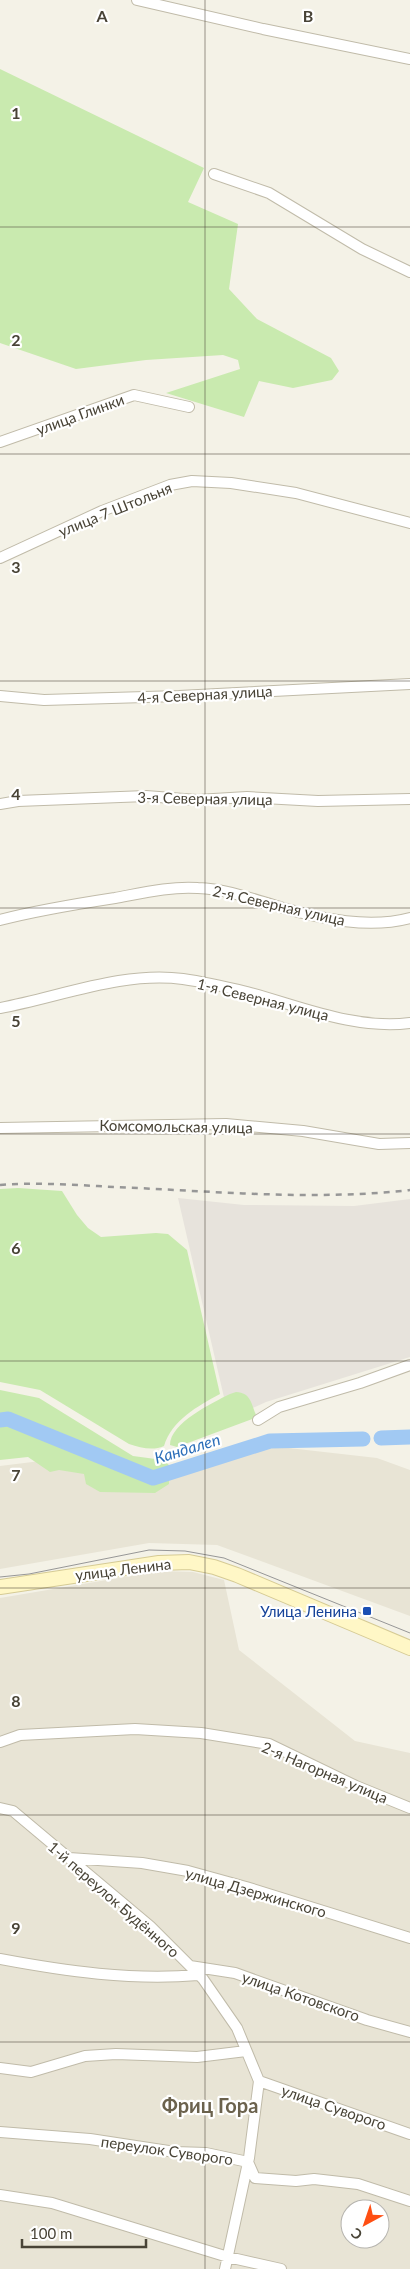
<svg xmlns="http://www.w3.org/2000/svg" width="410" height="2269" viewBox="0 0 410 2269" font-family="Lato,sans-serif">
<rect width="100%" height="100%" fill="#f4f2e7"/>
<path fill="#e8e4d5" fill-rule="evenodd" d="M271,1446l106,12 33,12v146l-193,-71 -68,-2 -149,26v-103l81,-10 72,26z
M160,1571l33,1 31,8 15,70 116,91 55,12v516h-410v-671zM350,2209h30v30h-30z"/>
<path fill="#e7e3dc" d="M178,1198l66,7 110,1 56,-7v158l-144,45 -37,17z"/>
<path fill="#c9eaaf" d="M0,69l204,99 -16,34 50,22 -9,65 28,30 74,39 8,13 -7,9 -39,8 -34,-7 -15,36 -78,-24 74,-24 -2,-9 -15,-5 -77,5 -70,9 -76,-26z
M18,1188l44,3 15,24 11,13 13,9 55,-4 12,1 19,16 33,144c-22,12 -48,26 -56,52 -11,5 -23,2 -35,-2l-89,-54 -40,-8v-193z
M0,1390l39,8 94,58 30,4 6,5v19l-14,9 -55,-1 -14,-8 -2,-10 -25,-4 -9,2 -22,-15 -28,3z
M236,1392c15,1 15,11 20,23l-1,3 -78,29 -7,-2c0,-22 42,-42 60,-51z"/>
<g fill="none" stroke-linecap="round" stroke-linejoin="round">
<path stroke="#a1c9f3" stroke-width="15" d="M0,1420l8,-1 145,59 117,-37 93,-2
M381,1438l29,-1"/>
<defs>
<path id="minor" d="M137,0l126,29 147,30
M214,174l55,19 93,56 48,23
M0,442l134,-47 55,12
M0,558l102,-47 68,-26 22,-4 39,2 65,10 114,30
M0,696l44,4 135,-4 231,-12
M0,804l18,-3 128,-5 51,4 50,-3 71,4 92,-2
M0,920c38,-10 76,-16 115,-22 27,-5 56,-12 83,-10 30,1 57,12 85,20 40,11 86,21 127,10
M0,1008c60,-11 122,-37 183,-29 21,3 43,8 64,13 53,14 107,38 163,31
M0,1128l226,-4 77,7 76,13 31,-1
M258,1420l21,-13 81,-24 50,-18
M0,1742l20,-7 115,-6 66,4 68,11 87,42 54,22
M0,1808l13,3 137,115 53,53 34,49 22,53 -10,77 -24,111
M69,1858l73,5 46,8 58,16 164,51
M0,1959c64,12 133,22 198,16
M190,1966l45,7 132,47 43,12
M0,2068l31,4 54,-16 31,-2 81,3 49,-6
M259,2081l151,53
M0,2132l90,7 85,13 31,1 42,9 7,16 41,3 18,-2 44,5 52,17
M0,2195l52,8 176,54 53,12"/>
<path id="secondary" d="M0,1587l159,-24 30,-1 25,5 23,8 173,73"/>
</defs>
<use href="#minor" stroke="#c0bba9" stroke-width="12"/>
<use href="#secondary" stroke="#d6cb95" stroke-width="16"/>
<use href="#minor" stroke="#fff" stroke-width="10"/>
<use href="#secondary" stroke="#fff7c6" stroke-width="14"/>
<path stroke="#979797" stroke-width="1" d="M0,1577l29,-3 120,-24 36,1 39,7 186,75"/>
<path stroke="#979797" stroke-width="2.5" stroke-dasharray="6 6" stroke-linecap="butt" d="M0,1185c38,-3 76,0 114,2 98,4 198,14 296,3"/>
</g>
<path fill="none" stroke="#484336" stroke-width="1" stroke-opacity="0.55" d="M205,0v2269M0,227h410M0,454h410M0,681h410M0,908h410M0,1134h410M0,1361h410M0,1588h410M0,1815h410M0,2042h410"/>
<rect fill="#1a4fb4" stroke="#fff" stroke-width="2" x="362" y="1606" width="10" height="10" rx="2.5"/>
<g text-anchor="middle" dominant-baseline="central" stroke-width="4.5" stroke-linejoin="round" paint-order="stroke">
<g font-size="15" fill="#484336" stroke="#fff">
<text transform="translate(80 414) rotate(-20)">улица Глинки</text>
<text transform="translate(115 509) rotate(-22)">улица 7 Штольня</text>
<text transform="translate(205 694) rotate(-3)">4-я Северная улица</text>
<text transform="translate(205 798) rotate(1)">3-я Северная улица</text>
<text transform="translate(279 905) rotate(13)">2-я Северная улица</text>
<text transform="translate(263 999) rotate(14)">1-я Северная улица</text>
<text transform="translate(176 1126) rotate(1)">Комсомольская улица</text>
<text transform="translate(123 1569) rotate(-7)">улица Ленина</text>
<text transform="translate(325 1772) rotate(23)">2-я Нагорная улица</text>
<text transform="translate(256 1892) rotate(16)">улица Дзержинского</text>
<text transform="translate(114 1899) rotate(41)">1-й переулок Будённого</text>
<text transform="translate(301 1996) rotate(19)">улица Котовского</text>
<text transform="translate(334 2107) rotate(19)">улица Суворого</text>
<text transform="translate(167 2150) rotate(8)">переулок Суворого</text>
</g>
<g font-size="15" fill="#164399" stroke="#fff" text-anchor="end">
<text x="357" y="1611">Улица Ленина</text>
</g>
<g font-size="16" font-style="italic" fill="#2a6db8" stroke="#fff">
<text transform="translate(187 1448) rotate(-17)">Кандалеп</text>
</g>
<g font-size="20" font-weight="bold" fill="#6b624d" stroke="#fff">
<text x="210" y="2105">Фриц Гора</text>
</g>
</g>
<g font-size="16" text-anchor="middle" font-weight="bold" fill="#484336" stroke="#fff" stroke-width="4.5" stroke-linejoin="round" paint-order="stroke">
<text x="102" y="22">A</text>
<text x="308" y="22">B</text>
<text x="16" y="119">1</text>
<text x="16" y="346">2</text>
<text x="16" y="573">3</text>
<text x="16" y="800">4</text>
<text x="16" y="1027">5</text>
<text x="16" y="1254">6</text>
<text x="16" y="1481">7</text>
<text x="16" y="1707">8</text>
<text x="16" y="1934">9</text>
</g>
<g transform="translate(365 2224) rotate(220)"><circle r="24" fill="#ffffff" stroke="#b6b4af"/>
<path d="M0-4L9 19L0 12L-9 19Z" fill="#ff4f13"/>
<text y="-8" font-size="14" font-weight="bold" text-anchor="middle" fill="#484336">С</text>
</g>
<path d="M22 2239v8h124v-8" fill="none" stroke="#484336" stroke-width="2.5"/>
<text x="30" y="2239" font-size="15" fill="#484336" stroke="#ffffff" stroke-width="4" paint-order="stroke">100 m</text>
</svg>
